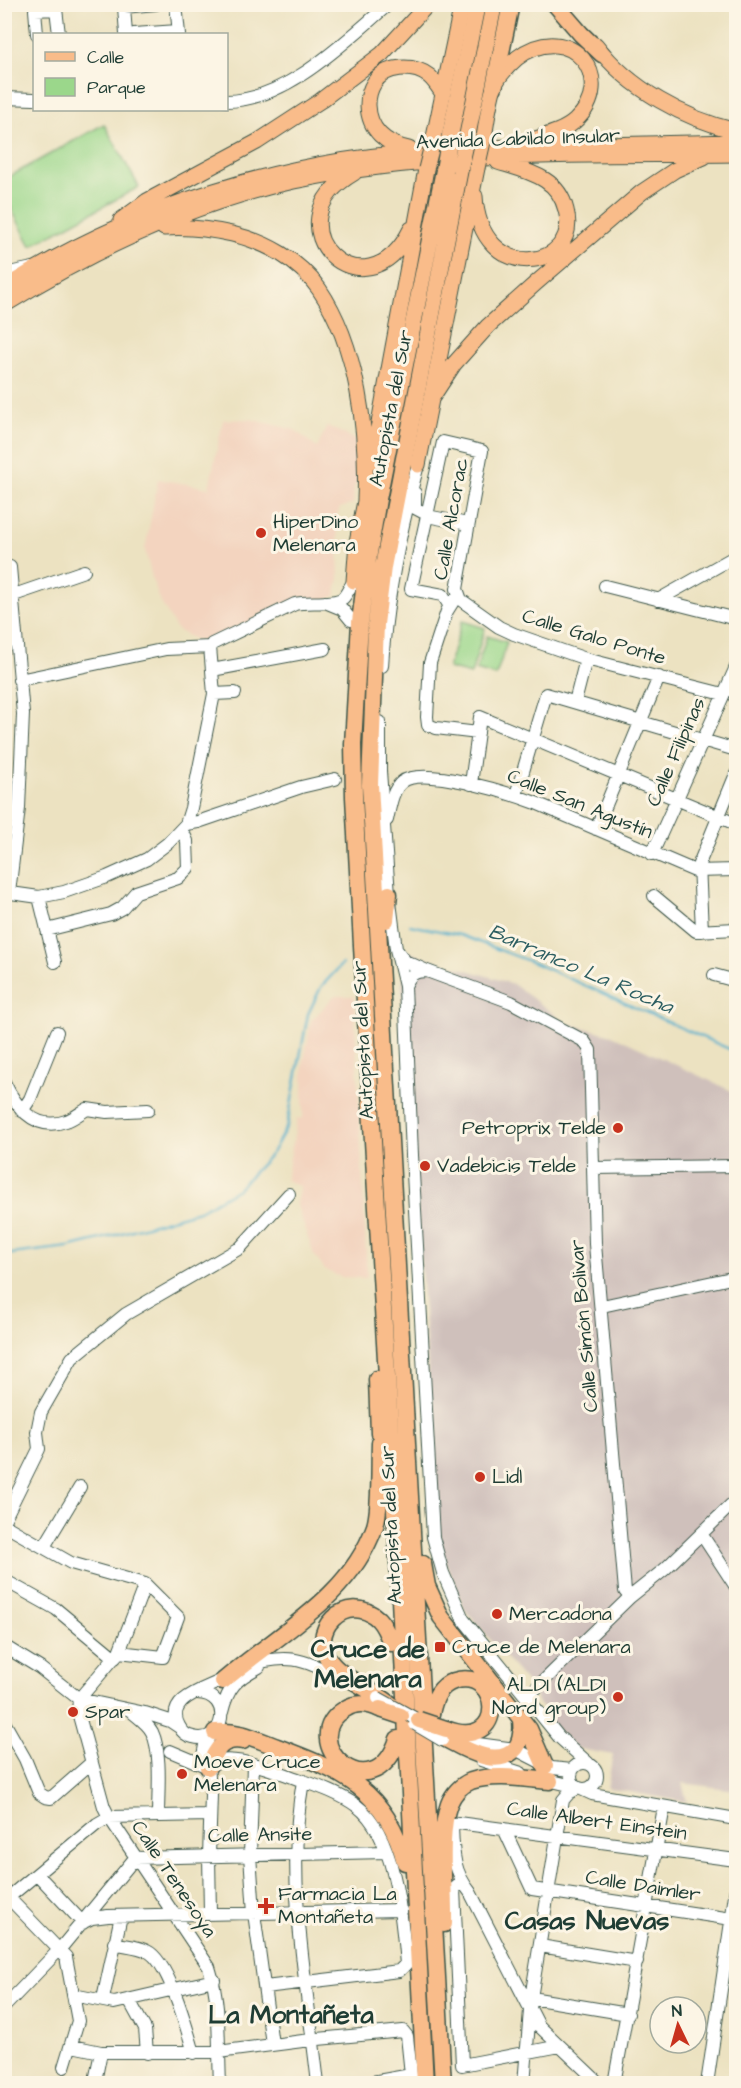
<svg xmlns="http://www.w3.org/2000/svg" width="741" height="2088" viewBox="0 0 741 2088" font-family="'Architects Daughter',sans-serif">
<rect width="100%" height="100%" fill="#fcf5e5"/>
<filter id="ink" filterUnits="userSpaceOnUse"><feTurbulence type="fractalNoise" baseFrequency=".0167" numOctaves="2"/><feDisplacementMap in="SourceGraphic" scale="12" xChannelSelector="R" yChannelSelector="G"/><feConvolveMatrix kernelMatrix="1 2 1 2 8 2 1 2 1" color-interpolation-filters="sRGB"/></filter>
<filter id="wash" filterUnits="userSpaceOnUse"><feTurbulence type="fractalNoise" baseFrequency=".008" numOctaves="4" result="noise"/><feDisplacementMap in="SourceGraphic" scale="24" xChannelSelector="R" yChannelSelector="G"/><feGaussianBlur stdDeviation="1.35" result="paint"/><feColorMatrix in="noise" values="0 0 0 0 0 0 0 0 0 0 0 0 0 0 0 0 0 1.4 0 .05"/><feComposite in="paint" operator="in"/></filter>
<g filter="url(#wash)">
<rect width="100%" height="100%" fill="#ece2c1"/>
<path fill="#f3d4bf" d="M250,419l45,11 22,18 10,-22 29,14 3,39 -5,8 -1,17 -13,4 -3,7 2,64 -4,17 -128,46h-7l-23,-12 -17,-29 -7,-20 -8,-31 13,-71 51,9 14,-68z
M334,996h20l13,282 -26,-1 -16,-7 -11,-15 -18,-52 4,-17 -14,-6 11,-61 6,-1v-52l8,-45z"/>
<path fill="#cfc0bb" d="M408,952l105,32 53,39 46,12 124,58v697l-54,-7 5,19 -80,-14 6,-33 -38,-7 -25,-26 -22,-38 -63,-74 -25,-62 -38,-564z"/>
<path fill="#9bd78b" stroke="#5d8a60" stroke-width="1.5" d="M104,124l35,63 -108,59 -26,-49v-18z
M462,621l23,7 -14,46 -23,-6z
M487,636l20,6 -11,34 -20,-6z"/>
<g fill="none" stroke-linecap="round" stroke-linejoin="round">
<path stroke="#4fafce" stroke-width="2" d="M410,925l50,10 74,28 202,89
M4,1259l7,-5 57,-7 40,-10 91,-26 39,-22 34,-36 15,-27 21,-112 13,-27 21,-23"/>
</g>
</g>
<g filter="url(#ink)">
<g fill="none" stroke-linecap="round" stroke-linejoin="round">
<defs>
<path id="minor" d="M176,4l3,30
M37,34l-2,-24 21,-1 3,25
M126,34l-2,-27 32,-3
M134,34l44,-3
M4,98l30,1
M226,101c61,0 119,-60 163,-97
M4,274l29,-6
M415,493v15l17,9 36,7
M605,586l131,33
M14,595l70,-24
M454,600l-7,11 -17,52 -3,54 1,8 8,3 42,5
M461,600l38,27 15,7 72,25 137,35
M658,600l78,-44
M325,602l17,7 9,11
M449,605l-6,-10 -32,-6 32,-147 39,9 -25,138 4,11
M382,666c4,-69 18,-135 36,-201
M212,670l113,-21
M19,680l147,-31 44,-2 2,-3 83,-40c12,-3 39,1 48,-6 4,-4 7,-12 11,-17
M214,694l21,-1
M575,702l11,-43
M380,722v49l9,123 7,55 9,37
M471,784l9,-67 256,107
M516,795l30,-101 190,56
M387,820c3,-13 5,-30 15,-38 21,-17 110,12 134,21l159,68 41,-1
M186,824l5,-16 23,-114 -4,-47
M596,829l63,-152
M652,854l84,-187
M4,892l35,5 25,-5 43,-15 40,-18 21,-16 18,-19 12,-2 103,-35 34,-8
M9,893l10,-85 4,-94 -13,-147
M654,896l42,35 40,-2
M39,897l16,65
M47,930l64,-16 11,-6 14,-16 42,-14 10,-10 -1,-27 -5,-11
M702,931l-3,-67 37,-90
M396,949l9,12 22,10 84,31 73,39 6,9 5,194 30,347 5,6
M427,971c-12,0 -17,3 -22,15l7,169 21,382 10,36 20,46 96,118 29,26
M714,975l22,6
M4,1082c12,25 31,50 62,39 7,-2 14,-8 21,-12l20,3 41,-2
M22,1111l8,-12 27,-67
M594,1168l142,-2
M602,1306l134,-29
M4,1520l35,-71 -2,-17 4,-20 31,-54 54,-44 114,-66 49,-54
M4,1525l67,38 74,21 33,33 -15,40 -44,-5
M702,1535l34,52
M44,1547l36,-60
M4,1580l52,29 59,49
M145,1584l-26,68 -40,47 -1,13 26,95 5,10 100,150c12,37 9,78 11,117
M4,1646l36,22 39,31 66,14 25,8 9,6
M246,1666c40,-13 57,-8 94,12
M197,1693c38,1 27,53 -4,44 -6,-1 -11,-5 -14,-11 -16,-29 32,-38 49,-49
M527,1697l103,-100 35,-28 71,-69
M132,1712c7,6 16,12 20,20 10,21 6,60 6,84
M222,1712c6,-25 14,-33 37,-45
M4,1722l21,37 14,34 6,4 6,1 40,-35
M456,1739l22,5 37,5 37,19 20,2
M170,1751l38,16c4,-2 8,-5 12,-6 16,-4 51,8 67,14 24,9 49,16 70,31 39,29 45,114 49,158l-7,7 -134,16
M481,1760l40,13
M571 1776a13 13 0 1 1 26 0a13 13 0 1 1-26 0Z
M253,1764l-3,91 4,58 18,131
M544,1779l33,8
M303,1781c-18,100 4,202 15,303
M581,1789l11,5 144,25
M504,1829l28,60 200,30
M37,1874l46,49
M462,1882l-8,7 8,176 98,-19
M4,1893l62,64 12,64 -14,46
M9,1897l88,-73 12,-7 101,-2
M210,1914l-1,-58 2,-61 -3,-28 -5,-11 2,-11 6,-10
M84,1922l8,-4 16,-2 293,-6
M114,1943c11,3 23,3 33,8 22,10 40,78 47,102
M540,1946l97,16
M73,1995l41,8 100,-23
M531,1998l97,16
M103,1999l18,-83
M129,2000l16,29 2,24
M4,2007l56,-58 75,-91 250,-6
M72,2046l29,6h117l100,-13 85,-8 4,5 5,48
M95,2081l6,-29
M361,2084l50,-9
M524,2084l7,-86 32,-198 6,-7 9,-5
M600,2084l-61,-58 -69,-134c-17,-21 -17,-40 -18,-66l6,-3 278,37
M614,2084l50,-277
M707,2084l29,-196"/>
<path id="major" d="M596,45c33,44 89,74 140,86
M434,137l28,-133
M484,137c3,-16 5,-35 10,-50 4,-11 14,-21 23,-29 54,-41 102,23 58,63 -12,11 -31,15 -46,20
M473,148l263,-6
M409,149c-23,-5 -40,-18 -41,-44 0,-7 2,-16 6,-22 11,-18 39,-19 55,-7 6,5 10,12 14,18
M354,173c-89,52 11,149 57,56
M475,196c5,91 107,74 91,14 -3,-12 -10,-23 -21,-30 -14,-9 -31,-13 -47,-18
M121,220l26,-19 110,-59 63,-41 62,-47 46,-50
M164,228c23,-2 46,1 68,6 34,8 67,26 87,55 39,57 49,145 46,211
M4,288c132,-83 283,-130 439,-138
M4,305c89,-55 187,-102 290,-124 145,-31 295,-25 442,-27
M431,399l23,-35 34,-38 48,-43 106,-91 33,-22 29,-13
M372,461l54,-292
M418,465l59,-297
M354,581l3,-39 10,-51"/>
<path id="highway" d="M555,4l26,30 21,20
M494,87l17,-83
M450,136l27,-132
M467,137l27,-133
M386,920l3,-26
M377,1379l2,55
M423,1564l4,22 14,31 88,112 16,37
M391,1643c-3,-8 -7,-18 -13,-24 -31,-29 -74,13 -46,45 12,15 44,28 61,42
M223,1681c54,-47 127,-83 152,-155 6,-19 4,-61 5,-83
M380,1709c-11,-5 -23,-8 -35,0 -52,32 28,106 53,30
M431,1714c3,-15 8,-28 23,-33 48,-15 54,72 -8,48
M215,1732c23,-2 41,7 62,15 64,24 110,43 128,115
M442,1737c20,10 55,34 74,11 6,-8 6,-18 5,-28
M208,1767c8,-17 14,-30 35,-26
M444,1924c1,-33 -6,-91 5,-120 4,-10 12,-19 22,-23 24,-8 55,-2 79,0
M425,2084l-27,-523 -30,-504 -14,-260 -1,-53 7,-122 8,-63 10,-60 66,-329
M443,2084l-73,-1299 6,-161 7,-57 77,-398"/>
</defs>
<use href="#minor" stroke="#3e5649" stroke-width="14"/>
<use href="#major" stroke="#3e5649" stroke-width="17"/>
<use href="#highway" stroke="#3e5649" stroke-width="19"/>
<use href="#minor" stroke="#fff" stroke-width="12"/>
<use href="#major" stroke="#f9bc8a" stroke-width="15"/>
<use href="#highway" stroke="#f9bc8a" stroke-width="16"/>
<defs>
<path id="minor-bridge" d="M378,1698l47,26
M415,1724l27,16"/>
<path id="major-bridge" d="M477,168l7,-31
M426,169l8,-32"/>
<path id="highway-bridge" d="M460,169l7,-32
M444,170l6,-34
M380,1709l21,7
M419,1720l27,9"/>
</defs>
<use href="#minor-bridge" stroke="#3e5649" stroke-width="14" stroke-linecap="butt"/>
<use href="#major-bridge" stroke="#3e5649" stroke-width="17" stroke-linecap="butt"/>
<use href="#highway-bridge" stroke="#3e5649" stroke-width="19" stroke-linecap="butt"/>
<use href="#minor-bridge" stroke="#fff" stroke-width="12"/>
<use href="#major-bridge" stroke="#f9bc8a" stroke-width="15"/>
<use href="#highway-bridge" stroke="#f9bc8a" stroke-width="16"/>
</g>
</g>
<g fill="#c8321e" stroke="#fcf5e5" stroke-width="2">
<circle cx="261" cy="533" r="6"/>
<circle cx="618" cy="1128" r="6"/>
<circle cx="425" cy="1166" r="6"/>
<circle cx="480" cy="1477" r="6"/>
<circle cx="497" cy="1614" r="6"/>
<rect x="434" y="1641" width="12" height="12" rx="3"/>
<circle cx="618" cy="1697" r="6"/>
<circle cx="73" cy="1712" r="6"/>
<circle cx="182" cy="1774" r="6"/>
<path d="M263 1897h6v6h6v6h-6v6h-6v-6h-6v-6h6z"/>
</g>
<g text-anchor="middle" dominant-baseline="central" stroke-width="6" stroke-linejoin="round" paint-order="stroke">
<g font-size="20" fill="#1f3d34" stroke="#fcf5e5">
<text transform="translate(518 139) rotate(-2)">Avenida Cabildo Insular</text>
<text transform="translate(391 408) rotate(-79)">Autopista del Sur</text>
<text transform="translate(451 519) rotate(-80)">Calle Alcorac</text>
<text transform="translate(594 637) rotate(17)">Calle Galo Ponte</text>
<text transform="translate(676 752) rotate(-66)">Calle Filipinas</text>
<text transform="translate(580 804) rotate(22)">Calle San Agustín</text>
<text transform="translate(363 1040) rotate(-93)">Autopista del Sur</text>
<text transform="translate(584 1326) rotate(-95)">Calle Simón Bolivar</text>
<text transform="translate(391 1525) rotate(-93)">Autopista del Sur</text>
<text transform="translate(597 1821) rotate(8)">Calle Albert Einstein</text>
<text transform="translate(260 1835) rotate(-1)">Calle Ansite</text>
<text transform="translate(174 1879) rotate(56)">Calle Tenesoya</text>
<text transform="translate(643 1886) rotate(9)">Calle Daimler</text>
</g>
<g font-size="20" fill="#1f3d34" stroke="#fcf5e5" text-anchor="start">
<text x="273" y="522">HiperDino<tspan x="273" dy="23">Melenara</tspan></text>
<text x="606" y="1128" text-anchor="end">Petroprix Telde</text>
<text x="437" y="1166">Vadebicis Telde</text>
<text x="492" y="1477">Lidl</text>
<text x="509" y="1614">Mercadona</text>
<text x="452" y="1647">Cruce de Melenara</text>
<text x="606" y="1685" text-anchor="end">ALDI (ALDI<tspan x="606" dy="23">Nord group)</tspan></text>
<text x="85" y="1712">Spar</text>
<text x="194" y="1762">Moeve Cruce<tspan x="194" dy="23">Melenara</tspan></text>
<text x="278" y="1894">Farmacia La<tspan x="278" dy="23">Montañeta</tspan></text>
</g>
<g font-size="21" font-style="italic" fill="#2d5f62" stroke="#fcf5e5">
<text transform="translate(581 969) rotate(23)">Barranco La Rocha</text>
</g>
<g font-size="26" font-weight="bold" fill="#1f3d34" stroke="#fcf5e5">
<text x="368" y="1649">Cruce de<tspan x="368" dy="30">Melenara</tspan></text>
<text x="587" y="1921">Casas Nuevas</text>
<text x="291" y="2015">La Montañeta</text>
</g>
</g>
<rect width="741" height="2088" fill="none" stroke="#fcf5e5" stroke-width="24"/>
<rect x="33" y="33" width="195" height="78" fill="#fcf5e5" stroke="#a4ab9e" stroke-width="1.5"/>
<rect x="45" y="52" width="30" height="9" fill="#f9bc8a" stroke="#a4ab9e" stroke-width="1.5"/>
<text x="87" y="63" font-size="18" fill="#1f3d34">Calle</text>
<rect x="45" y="78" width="30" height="18" fill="#9bd78b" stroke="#a4ab9e" stroke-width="1.5"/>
<text x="87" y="93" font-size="18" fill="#1f3d34">Parque</text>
<g transform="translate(678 2025) rotate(355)"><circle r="28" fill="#fcf5e5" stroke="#a4ab9e" stroke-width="1.5"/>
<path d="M0-4.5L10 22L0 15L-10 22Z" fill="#c8321e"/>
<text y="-9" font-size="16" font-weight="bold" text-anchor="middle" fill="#1f3d34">N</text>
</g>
</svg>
